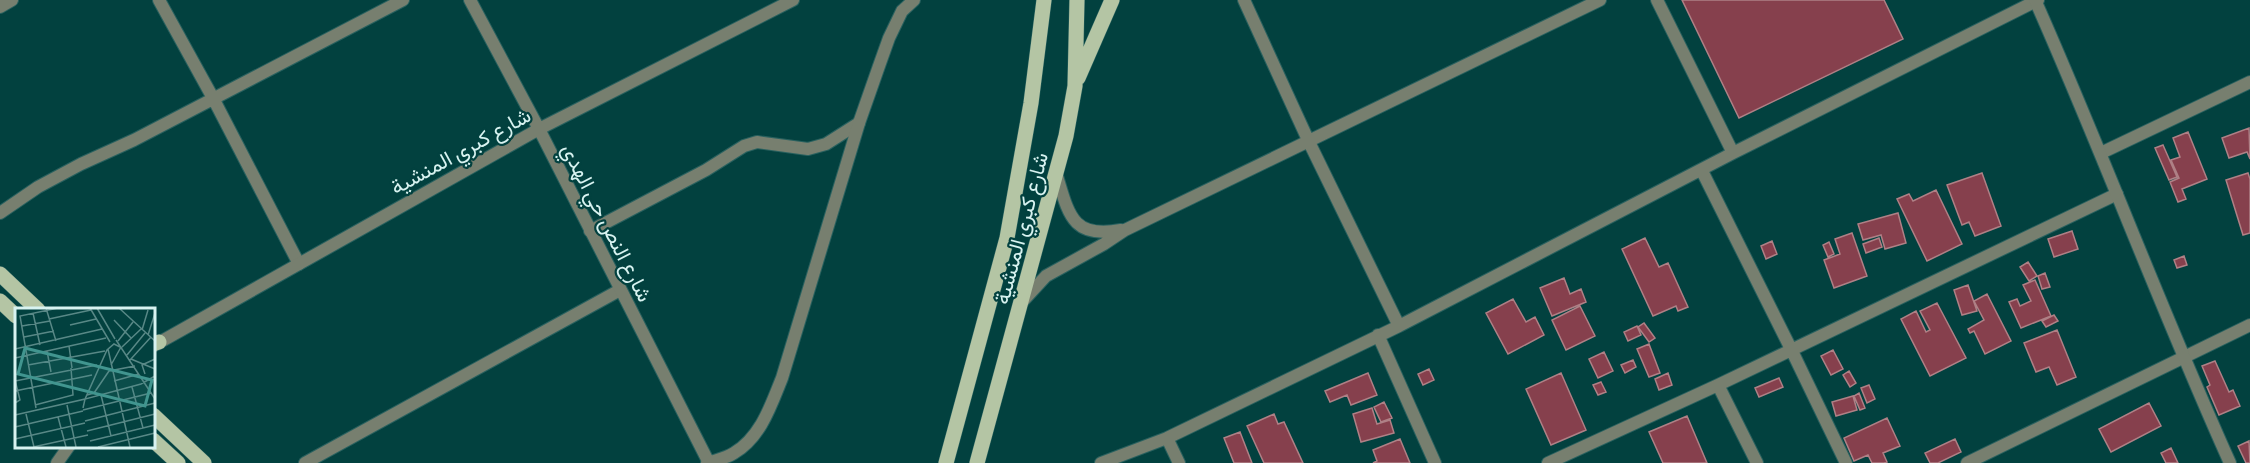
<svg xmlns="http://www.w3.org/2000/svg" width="2250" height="463" viewBox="0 0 2250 463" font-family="Commissioner,Vazirmatn,sans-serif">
<rect width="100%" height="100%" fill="#02413f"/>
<path fill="#86404d" stroke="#af8086" stroke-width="1.5" d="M1682,0h202l19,39 -164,79z
M2249,128l1,31 -3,-7 -18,6 -7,-20z
M2188,132l19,47 -25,10 4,10 -8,3 -8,-20 9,-4 -8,-18 9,-3 -7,-19z
M2163,145l14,32 -8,3 -14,-32z
M1982,173l19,53 -26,10 -6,-14 -7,3 -15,-40z
M2248,173l2,6v54l-7,2 -17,-55z
M1936,190l26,54 -35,17 -30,-62 12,-5 4,7z
M1898,213l8,30 -21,6 -4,-14 -18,5 -5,-16z
M2072,231l6,18 -24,8 -6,-18z
M1852,233l15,43 -33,12 -10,-28 16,-6 -5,-15z
M1645,238l14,29 9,-4 20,44 -10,4 -2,-5 -23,10 -31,-67z
M1879,238l3,9 -16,6 -3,-9z
M1772,241l5,13 -11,5 -5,-13z
M1829,242l5,12 -6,3 -5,-12z
M2184,256l3,9 -10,3 -3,-8z
M2028,262l9,14 -8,5 -9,-14z
M2045,273l5,14 -8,2 -4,-13z
M1564,278l6,16 11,-5 5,13 -34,14 -12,-28z
M2035,280l16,36 -30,12 -12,-26 8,-3 3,7 11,-5 -8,-16z
M1968,285l9,26 -15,4 -8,-25z
M1987,294l24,47 -26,13 -11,-23 -4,2 -2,-4 16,-9 -10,-19z
M1513,299l13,23 9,-5 9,18 -36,19 -22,-41z
M1937,303l29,55 -36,18 -29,-57 15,-8 10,21 4,-2 -10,-19z
M1580,306l15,30 -29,14 -14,-30z
M2054,315l4,6 -12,6 -4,-6z
M1644,323l11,15 -6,4 -11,-15z
M1637,326l4,9 -13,6 -4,-9z
M2057,330l19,47 -19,8 -8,-18 -13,5 -12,-29z
M1649,344l11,29 -11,4 -12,-28z
M1833,350l10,19 -12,6 -10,-19z
M1604,352l9,19 -15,7 -9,-19z
M1633,360l3,7 -11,6 -4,-8z
M2215,361l14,31 4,-2 7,16 -21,9 -12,-28 3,-2 -8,-19z
M1429,369l5,11 -11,5 -5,-11z
M1849,371l7,12 -6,4 -7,-12z
M1368,373l9,22 -26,10 -4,-10 -17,7 -5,-11z
M1561,373l25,57 -35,15 -25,-56z
M1668,373l4,12 -13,5 -4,-11z
M1779,378l4,9 -24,10 -4,-9z
M1601,382l5,10 -8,3 -5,-10z
M1869,385l6,14 -8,4 -6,-15z
M1859,393l6,15 -5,2 -6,-14z
M1853,396l4,14 -21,6 -4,-14z
M1384,402l8,16 -11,4 -7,-15z
M2149,403l12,23 -50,26 -12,-23z
M1372,408l5,16 13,-4 4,13 -33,9 -8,-28z
M1274,414l4,10 6,-2 19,41h-39l-17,-37z
M1687,416l20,47h-44l-14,-31z
M1887,418l13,28 -17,7 4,9 -3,1h-12l-4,-8 -14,6 -10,-23z
M1240,432l12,31h-18l-10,-25z
M1400,439l10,24h-37l4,-2 -4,-11z
M1955,439l6,13 -23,11h-8l-5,-10z
M2249,441l1,22h-4l-8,-17z
M2171,448l7,15h-12l-5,-10z"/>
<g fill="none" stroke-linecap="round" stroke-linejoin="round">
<defs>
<path id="minor" d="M159,0l54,98 86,166
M1244,0l65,142 90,184
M1657,0l76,153
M0,7l12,-7
M2101,153l149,-71
M1702,171l89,178 55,114
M1057,176c12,40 16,63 64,54
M0,213l38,-26 43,-23 53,-24 269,-140
M590,231l116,-61 38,-24 13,-4 51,7 18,-5 33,-21
M1022,302l24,-26 58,-32 21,-14 475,-230
M1378,335l57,128
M1718,385l39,78
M1167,438l12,25
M305,463l315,-173
M1101,463l66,-25 232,-112 334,-173 305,-153
M1548,463l170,-78 399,-191
M1967,463l283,-138"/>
<path id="tertiary" d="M470,0l69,129 170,334
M2035,0c68,153 126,310 195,463
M153,346l386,-217 254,-129
M57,463l12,-17
M707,463c9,-3 20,-5 27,-10 27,-16 37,-48 48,-75l77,-255 20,-57 10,-28 13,-27 12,-11"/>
<path id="primary" d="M1078,78l34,-78
M0,274l38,36
M0,301l16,15
M153,344l6,-2
M153,415l51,48
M153,440l25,23
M946,463l61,-225 24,-135 13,-103
M977,463l89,-327 9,-50 2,-86"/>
</defs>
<use href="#minor" stroke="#29615f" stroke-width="14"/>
<use href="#tertiary" stroke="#29615f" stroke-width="14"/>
<use href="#primary" stroke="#29615f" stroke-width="16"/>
<use href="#minor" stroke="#777f6f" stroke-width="12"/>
<use href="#tertiary" stroke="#777f6f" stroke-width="12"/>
<use href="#primary" stroke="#b4c5a4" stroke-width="15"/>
</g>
<g text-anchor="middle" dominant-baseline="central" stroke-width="4.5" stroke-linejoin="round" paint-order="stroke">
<g font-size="21" fill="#d8f3f1" stroke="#02413f">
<text transform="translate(460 150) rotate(-29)">شارع كبري المنشية</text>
<text transform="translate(608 222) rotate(63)">شارع النص حي الهدي</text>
<text transform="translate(1020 228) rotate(-75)">شارع كبري المنشية</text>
</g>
</g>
<g transform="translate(15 308)">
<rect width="140" height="140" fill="#02413f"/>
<path fill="none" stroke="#588886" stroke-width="1.5" d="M31,0l10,33M75,0l20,34M82,0l18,31M104,0l36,33M18,5l7,32M34,11l42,-9M99,12l17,18M55,17l26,-6M7,18l28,-5M127,22l6,-20M133,27l7,-22M9,29l30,-6M101,32l39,59M103,33l15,-19M54,38l3,22M107,39l19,-18M0,41l87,-20M93,41l22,98M32,43l4,21M112,47l18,-22M0,50l91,-20M116,51l24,10M115,52l21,-23M13,57l77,-14M96,57l10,-18M130,66l-3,-9 13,-6M0,72l5,20 -5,3M0,73l82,-16M99,73l25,-7M117,79l11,41M0,83l77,-16M72,87l7,-2 15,-22 26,-5M86,87l10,41M20,97l38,-10 -2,-27M52,97l9,42M21,100l-16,-92 38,-8M68,100l2,-9 56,-15 14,-8M68,102l68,-17M11,106l8,33M0,107l70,-16 22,-49 7,-6 8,4M43,109l8,30M70,113l70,-18M0,119l68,-16M72,123l68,-17M0,131l70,-16M75,133l65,-16M18,139l55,-12M83,139l57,-14"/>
<path fill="#41958f" fill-opacity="0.15" stroke="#41958f" stroke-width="3" d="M10,40l127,32 -7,26 -127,-32z"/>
<rect width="140" height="140" fill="none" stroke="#d8f3f1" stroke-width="3"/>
</g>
</svg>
